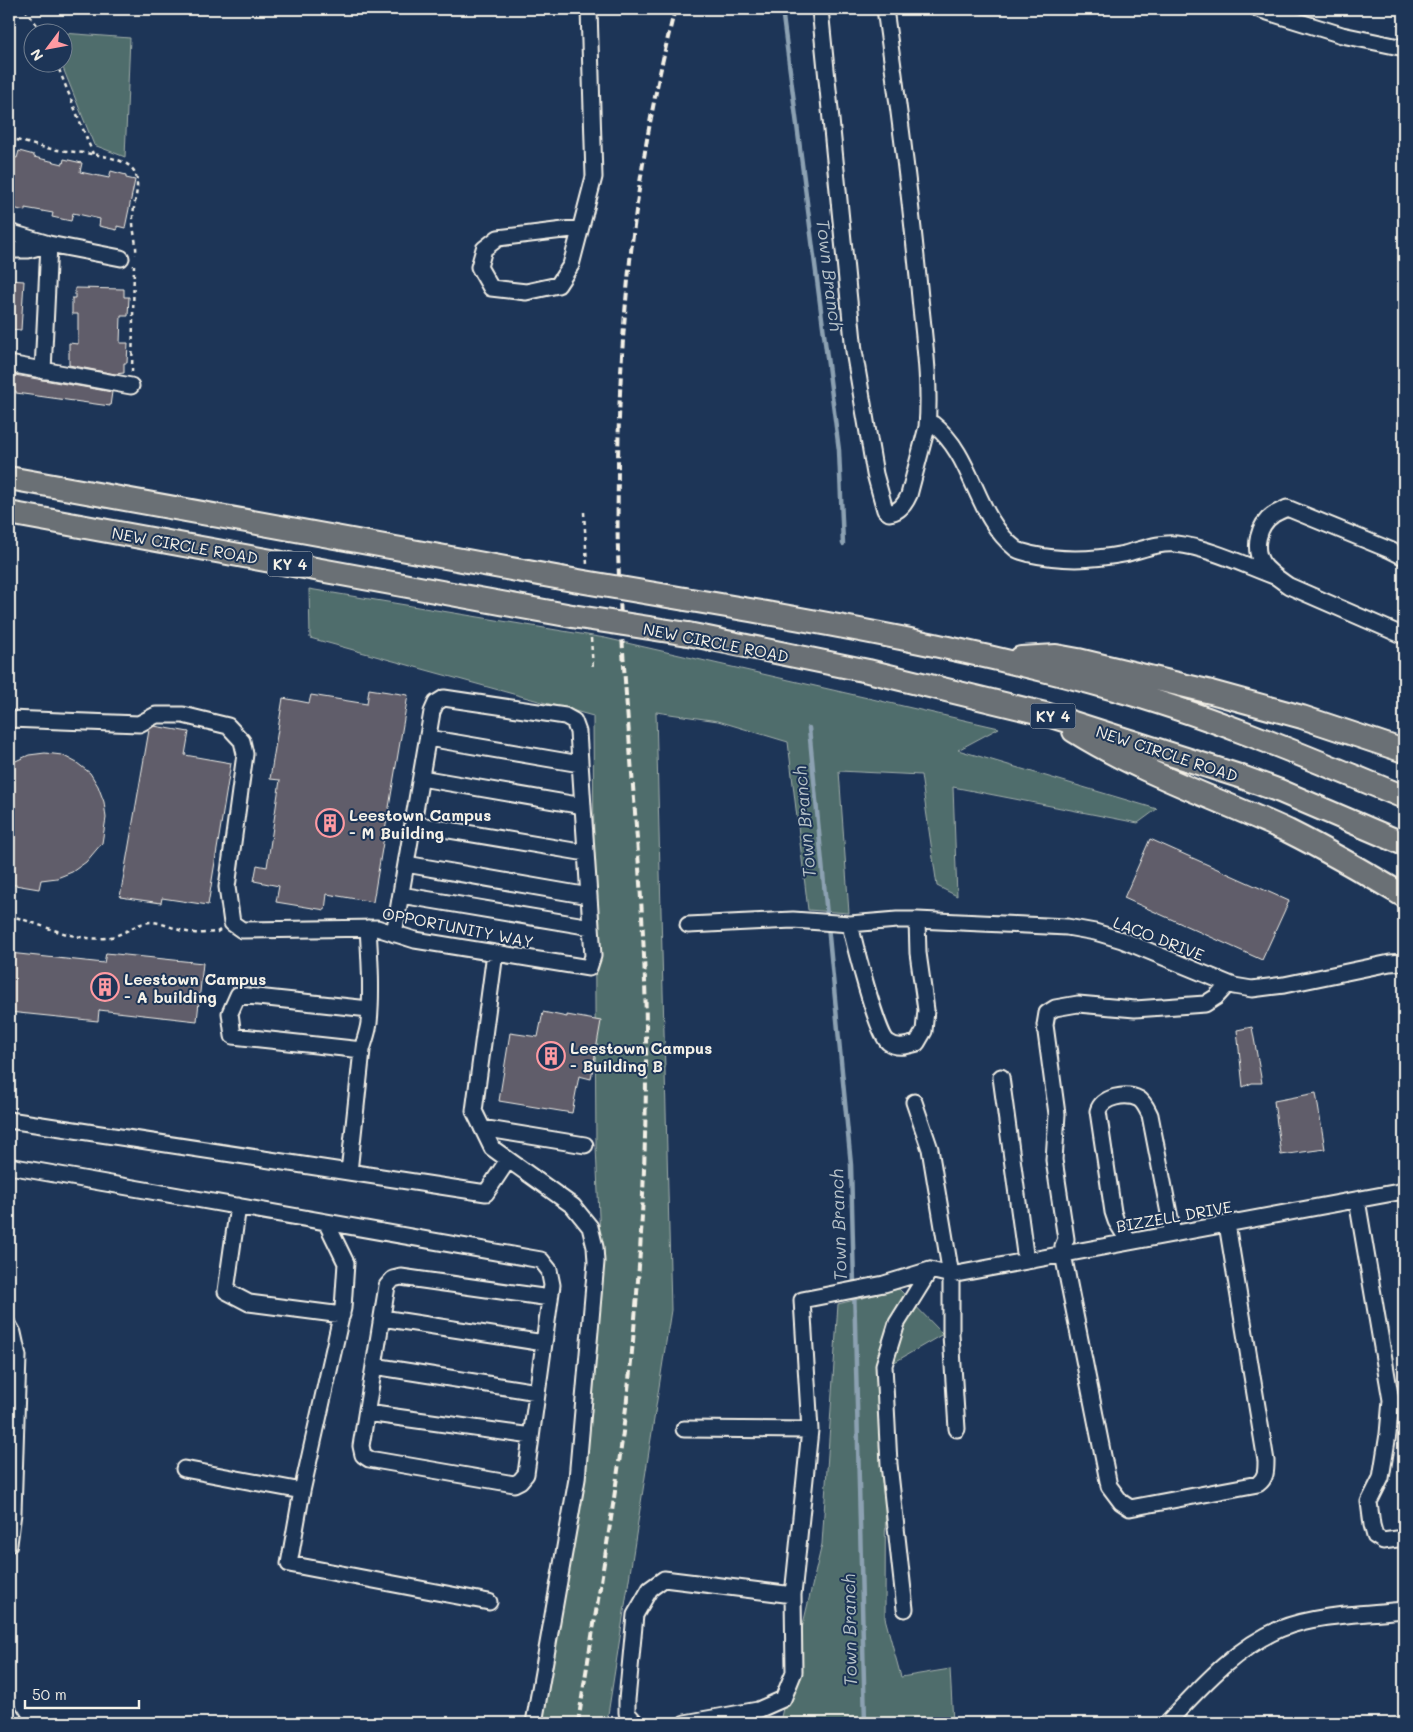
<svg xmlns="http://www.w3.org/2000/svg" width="1413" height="1732" viewBox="0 0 1413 1732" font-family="Mali,sans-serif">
<rect width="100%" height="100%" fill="#1d3557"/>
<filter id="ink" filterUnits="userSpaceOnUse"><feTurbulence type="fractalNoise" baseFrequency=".02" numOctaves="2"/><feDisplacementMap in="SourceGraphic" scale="10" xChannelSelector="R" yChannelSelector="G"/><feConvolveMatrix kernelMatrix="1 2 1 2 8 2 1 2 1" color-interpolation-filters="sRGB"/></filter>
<g filter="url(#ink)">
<path fill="#506d6c" stroke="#a2afaa" d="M63,33l67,5 -5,119 -31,-12 -33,-82 1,-1z
M309,589l296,49 394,90 -41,22 199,59 -19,14 -185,-36 4,109 -20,-10 -16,-111 -82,-4 10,142 -41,-3 -20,-168 -70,-21 -62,-9 15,598 -64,411 174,-4 41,-173 16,-240 61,-15 44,45 -57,33 -1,251 16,59 49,-8 3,54h-423l47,-244 24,-216 -5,-117 -3,-430 -283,-78z"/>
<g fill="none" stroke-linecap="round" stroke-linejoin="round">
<path stroke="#8ca1b2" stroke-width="4.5" d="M782,9l57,441 4,94
M809,728l42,437 14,558"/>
</g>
<path fill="#605d6b" stroke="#f4f1e8" d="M19,151l15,4v2l29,7 1,-5 18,4 -2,9 29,6 2,-7 15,4v3l9,2 -10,48 -8,-2v4l-18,-4 1,-7 -27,-6 -2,8 -19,-4 1,-4 -28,-5v3l-16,-4v-51l8,2z
M9,280l15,1 -3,49 -12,-1z
M75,288l49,1v8h5l-1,19h-7l-1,27h8l-1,20h-3v10l-9,1 -46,-9v-22l9,1v-30h-6v-16h3z
M9,374l103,18 -2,14 -94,-13v-2l-7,-1z
M369,689l39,6 -35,207 -46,-8 -2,16 -49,-8 3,-16 -25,-5 3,-16 10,2 13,-87 -10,-1 13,-81 26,5 2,-8 56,9z
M154,726l35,6 -4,23 46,8 -23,142 -46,-7 -1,5 -41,-6 29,-167z
M45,753l17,2 15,8 13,10 8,13 6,16 2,16 -4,25 -16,19 -14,10 -15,6 -16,2 -2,9 -30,-5v-120l20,-9z
M1150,839l139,62 -27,59 -138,-62z
M9,953l95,10 2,-10 97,10 -6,58 -98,-11 -1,11 -89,-9z
M543,1012l24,5v-2l34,6 -10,58 -12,-3 -7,37 -73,-12 11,-68 28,4z
M1252,1027l10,56h-10l-9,4 -6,-57z
M1316,1093l9,56 -44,6 -7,-54z"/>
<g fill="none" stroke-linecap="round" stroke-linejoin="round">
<defs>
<path id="minor" d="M820,9l34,342 21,123 10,36 4,3c10,-1 16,-9 20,-18l18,-68 6,-3c42,33 41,92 83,125 4,3 9,3 14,5 31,7 63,6 94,0 17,-4 35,-12 52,-10 34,4 66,20 98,32
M885,9c13,92 25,185 34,278 4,46 12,94 8,140
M1258,9l84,26 62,13
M580,228l-82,10 -14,11 -5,18 12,21 35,4 32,-7 13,-20 23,-88 -5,-168
M9,232l40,12 72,14
M9,250h19l21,-6 -6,127
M9,364l122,22
M1404,557l-14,-7 -103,-42c-4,2 -10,4 -14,7 -15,10 -20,33 -11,48 7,10 17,16 27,23l115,50
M9,719l130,5 17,-9h27l45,11 14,15 3,13 -18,133 5,36 10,7 135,-2 38,12 174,28 4,-12 -15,-224 -4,-11 -9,-5 -121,-18 -8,5 -4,9 -38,222
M428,738l152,26
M421,778l162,28
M413,824l173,29
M406,864l183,32
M401,895l190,32
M917,920l1,33 8,57 -2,21 -7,12c-11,3 -20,6 -29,-1 -11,-8 -34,-100 -38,-118l47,-4h20l150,7 28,5 27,8 112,46 18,3 32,-4 106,-22 14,-1
M688,925l105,-5 57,4
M368,928c2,32 4,64 1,95 -1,9 -5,19 -7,27l-129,-14 -3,-23 8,-18 131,14
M495,953l-21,158 18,37 81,58 17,21 5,20 1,15 -19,217 -43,244
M1001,1077l25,184
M914,1102l16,47 21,126v59l6,95
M9,1120l477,73 22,-33
M482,1128l103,17
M9,1166l532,94 8,10 3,15 -26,189 -6,7 -6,3 -145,-25 -6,-4 -2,-9 26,-160 6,-7 8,-2 149,21
M349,1172l13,-122
M1357,1200l34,200 -3,34 -7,44 -12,24 3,23 3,11 8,5 21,-3
M238,1206l-12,85 23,12 93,12
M326,1222l20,41 -3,45 -41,183 -13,73 200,38
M1227,1224l39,237c0,10 0,17 -8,23l-128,24 -9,-6 -12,-16 -46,-232v-8l3,-7 -12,-79 3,-46 -12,-89 2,-12 8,-5 23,-4 57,5 70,-5 11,-7 12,-13
M1129,1242l-13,-21 -3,-9 -15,-101c4,-14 28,-19 41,-12 5,3 8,10 11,16l23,119
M382,1318l162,25
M9,1326l4,7 5,23 -5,157 -4,31
M374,1366l163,26
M367,1413l164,23
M684,1429l126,1
M184,1469l118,22
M905,1609l-16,-145 -5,-99 13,-42 33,-53
M9,1712l7,11
M636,1723l-9,-10v-13l8,-85 15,-26 14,-10 129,16
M685,1723l73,-13 25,-11 11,-27 -1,-77 17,-165 -8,-130 82,-16 46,-14 21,5 453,-84
M1167,1723c34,-36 67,-74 113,-94 35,-15 87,-15 124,-19"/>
<path id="highway" d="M9,478l552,100
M9,513l563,103
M685,599c144,24 288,50 429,90 100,28 195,69 290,108
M688,634l180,37 177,43 194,62 41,15 124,53
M1021,658l35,-2 22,4 133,32 91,25 102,34
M1074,731c67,42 142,67 214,100 40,20 78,42 116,65"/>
</defs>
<use href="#minor" stroke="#f4f1e8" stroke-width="19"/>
<use href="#highway" stroke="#f4f1e8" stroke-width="26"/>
<path stroke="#f4f1e8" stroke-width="2.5" stroke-dasharray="4 4" stroke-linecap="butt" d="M25,9l17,23
M56,62l37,92
M9,138c12,3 24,7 37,10 21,5 76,4 88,23 8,13 -2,35 -1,50 0,11 4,22 3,34
M132,372l2,-107
M584,512l3,53
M591,638l2,31
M9,919l6,-2c28,8 66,27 96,20 15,-3 27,-16 42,-15 14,2 27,10 41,11 7,1 16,-1 23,-1l3,-2"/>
<use href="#minor" stroke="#1d3557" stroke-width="15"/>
<use href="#highway" stroke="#6b6f75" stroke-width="22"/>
<path stroke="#f4f1e8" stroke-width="4" stroke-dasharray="8 4" stroke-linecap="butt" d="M578,1723c15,-97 33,-194 45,-291 17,-135 24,-270 23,-406 -2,-159 -23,-317 -28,-476 -1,-29 0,-58 0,-87 2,-152 19,-306 57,-454"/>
<defs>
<path id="highway-bridge" d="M561,578l124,21
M572,616l116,18"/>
</defs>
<use href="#highway-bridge" stroke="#f4f1e8" stroke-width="26" stroke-linecap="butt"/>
<use href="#highway-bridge" stroke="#6b6f75" stroke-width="22"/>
</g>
</g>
<defs>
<symbol id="building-ring" viewBox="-11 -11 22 22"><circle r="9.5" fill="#1d3557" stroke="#ff9aa2" stroke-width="1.5"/><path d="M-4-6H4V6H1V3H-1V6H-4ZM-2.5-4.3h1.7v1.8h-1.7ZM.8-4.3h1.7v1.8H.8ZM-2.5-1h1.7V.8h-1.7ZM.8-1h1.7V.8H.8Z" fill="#ff9aa2"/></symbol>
</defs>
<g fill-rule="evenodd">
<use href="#building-ring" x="314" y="807" width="32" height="32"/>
<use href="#building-ring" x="89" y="971" width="32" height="32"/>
<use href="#building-ring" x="535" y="1040" width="32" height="32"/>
</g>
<g text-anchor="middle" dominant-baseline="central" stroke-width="4" stroke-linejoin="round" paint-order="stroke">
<g fill="#1d3557" stroke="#b4b9bc" stroke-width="1">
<rect x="267.5" y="551.5" width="45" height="25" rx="4"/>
<rect x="1030.5" y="703.5" width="45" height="25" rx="4"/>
</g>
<g font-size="15" font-weight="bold" fill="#f4f1e8">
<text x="290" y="564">KY 4</text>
<text x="1053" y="716">KY 4</text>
</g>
<g font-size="16" fill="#f4f1e8" stroke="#1d3557">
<text transform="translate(185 545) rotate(10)">NEW CIRCLE ROAD</text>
<text transform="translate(716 642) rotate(11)">NEW CIRCLE ROAD</text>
<text transform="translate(1167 753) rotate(18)">NEW CIRCLE ROAD</text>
<text transform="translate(458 927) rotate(11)">OPPORTUNITY WAY</text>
<text transform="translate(1159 938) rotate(21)">LACO DRIVE</text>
<text transform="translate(1174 1216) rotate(-10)">BIZZELL DRIVE</text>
</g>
<g font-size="16" font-weight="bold" fill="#f4f1e8" stroke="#1d3557" text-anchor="start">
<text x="349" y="814">Leestown Campus<tspan x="349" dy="18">- M Building</tspan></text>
<text x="124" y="978">Leestown Campus<tspan x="124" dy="18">- A building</tspan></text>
<text x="570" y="1047">Leestown Campus<tspan x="570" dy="18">- Building B</tspan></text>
</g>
<g font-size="18" font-style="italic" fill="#b7c2c8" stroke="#1d3557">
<text transform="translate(830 275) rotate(83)">Town Branch</text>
<text transform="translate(804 822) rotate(-95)">Town Branch</text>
<text transform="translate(838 1225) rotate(-92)">Town Branch</text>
<text transform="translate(849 1630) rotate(-91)">Town Branch</text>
</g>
</g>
<rect width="1413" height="1732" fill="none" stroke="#1d3557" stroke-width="30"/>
<rect x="15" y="15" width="1383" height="1702" fill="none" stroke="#f4f1e8" stroke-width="2" filter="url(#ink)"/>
<g transform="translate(48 48) rotate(238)"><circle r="24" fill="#1d3557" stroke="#738091"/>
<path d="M0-4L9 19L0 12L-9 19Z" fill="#ff9aa2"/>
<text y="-8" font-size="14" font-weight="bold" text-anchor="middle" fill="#f4f1e8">N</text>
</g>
<path d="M25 1700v8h114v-8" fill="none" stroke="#f4f1e8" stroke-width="2.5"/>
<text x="32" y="1700" font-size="15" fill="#f4f1e8" stroke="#1d3557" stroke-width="4" paint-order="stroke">50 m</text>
</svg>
